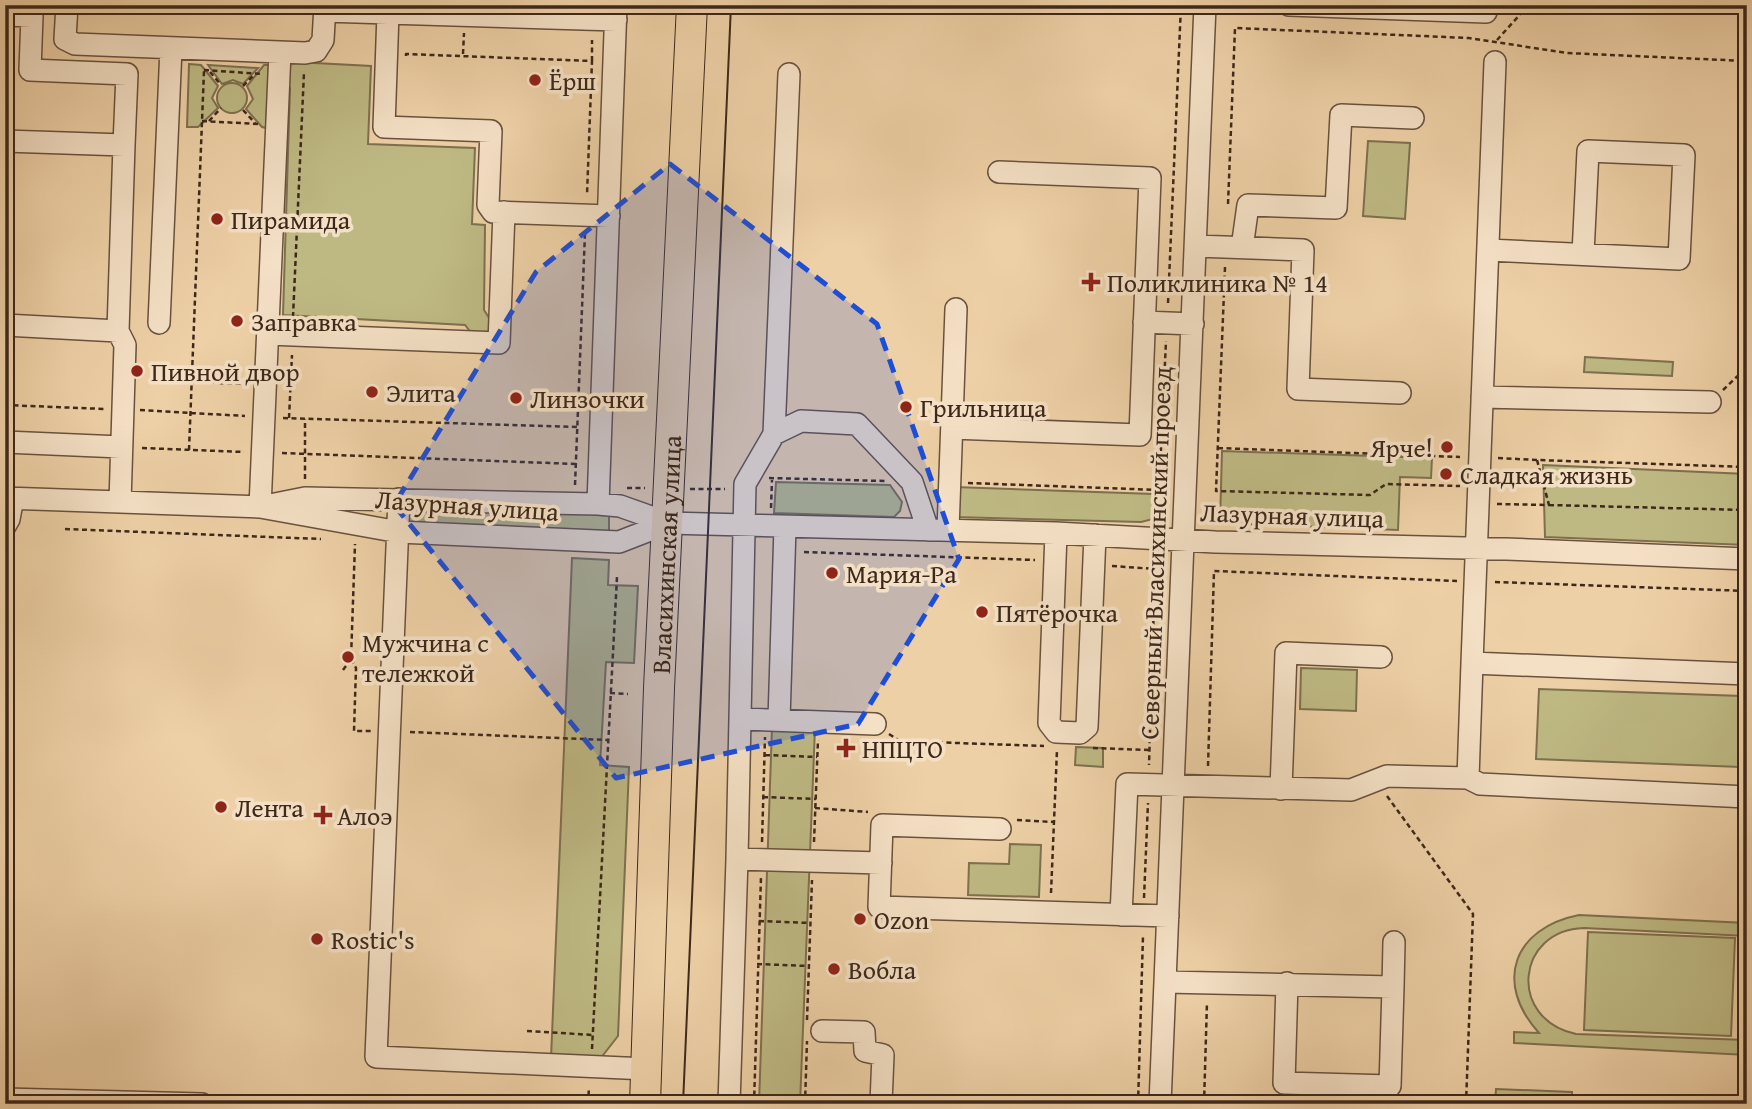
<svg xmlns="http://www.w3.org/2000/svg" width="1752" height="1109" viewBox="0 0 1752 1109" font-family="'Gentium Book Plus',serif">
<rect width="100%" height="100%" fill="#eed0a6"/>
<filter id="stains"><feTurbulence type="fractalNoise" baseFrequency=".00286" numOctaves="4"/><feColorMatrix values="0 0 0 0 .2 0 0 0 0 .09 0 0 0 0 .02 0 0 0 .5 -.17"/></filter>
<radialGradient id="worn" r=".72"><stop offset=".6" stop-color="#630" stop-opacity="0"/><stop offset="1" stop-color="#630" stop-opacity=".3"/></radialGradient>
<path fill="#beb983" stroke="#7e704f" stroke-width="2" d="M296,62l75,4 -3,78 107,4 -3,76 13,1 -1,85 9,14 -7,11h-13l-8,-10 -182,-10 7,-227 -5,-6v-18z
M189,64l12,1 17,21 -6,12 6,10 -20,19h-11z
M208,65l50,3 -15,16 -10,-4 -11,4z
M264,65h5l-3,63 -4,-1 -16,-18 7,-10 -6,-13z
M217 98a15 15 0 1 1 30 0a15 15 0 1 1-30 0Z
M1368,141l42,2 -5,76 -42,-3z
M1585,357l88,5 -1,14 -88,-4z
M1222,451l210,7 -1,20 -31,-1 -2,53 -178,-7z
M1543,465l204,9v71l-202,-8z
M776,482l114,3 12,17 -2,9 -6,6 -120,-4z
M955,487l199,7 -1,25 -12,3 -187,-5z
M408,510l201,3v19l-197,-7 -5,-5z
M572,558l37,2 -1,25 30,1 -4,77 -28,-1 -6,103 29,2 -11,269 -18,23 -49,-1z
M1301,668l56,2 -1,41 -56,-2z
M1539,689l203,7 -2,71 -204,-8z
M772,727l43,1 -15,376h-41z
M1076,747l27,1v19l-28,-2z
M1010,844l31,1 -2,52 -71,-2 1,-32 40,1z
M1579,915l168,8v13l-163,-8c-68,2 -77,91 -8,106l171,6v15l-233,-12v-11l25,1c-46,-51 -25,-105 40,-118z
M1588,932l147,6 -4,98 -147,-6z
M1496,1089l76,3v12h-77z"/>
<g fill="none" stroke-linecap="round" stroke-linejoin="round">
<defs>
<path id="minor" d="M67,5l-2,34 10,5 205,8
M1289,5l197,7v-7
M324,11l64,2
M5,15l27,1 -2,54 97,4 -3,71
M1495,62l-23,601 275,11
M5,141l119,4 -6,186 7,14 -5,157
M609,216l-116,-4 -5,-7 3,-74 -107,-4 4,-114 228,7
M1196,246l107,4 -5,139 102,4
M1242,248l6,-43 88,3 5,-93 72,3
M1488,250l191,9 5,-104 -96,-4 -5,103
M1144,322l49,2
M159,323l12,-275
M5,325l113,6
M268,334l231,9 5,-131
M1482,397l228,5
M952,428l188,7 10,-257 -151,-6
M774,434l15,-360
M5,442l116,5
M5,498l255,9 139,25 220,10 49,-19
M399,499l-23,558 271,12
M598,504l18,-499
M260,507l45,-9 293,6 22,2 48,17 388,10 159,9 291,7 241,10
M260,507l20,-455 25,1 11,-2 7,-11 2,-35
M5,526l4,-7 4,-21
M948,530l8,-221
M1056,533l-7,190 7,9 24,1 7,-6 8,-192
M1472,663l-4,115 12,6 267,13
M742,719l133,5
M779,720l6,-193
M1281,789l5,-136 95,4
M1000,829l-118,-4 -3,82 289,9
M881,863l-144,-4 8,-375 29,-50 27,-13 56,3 55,58 16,48
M1121,915l6,-131 224,6 36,-14 81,2
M1165,982l228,5 -3,99 -106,-3 3,-100
M1393,987l1,-45
M822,1031l42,1 1,19 18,4 -2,48 -5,1
M5,1099l197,5
M729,1104l8,-245
M1160,1104l45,-1099"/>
<g id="highway">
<path id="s1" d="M645,1104l14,-416 33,-683"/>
</g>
</defs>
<use href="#minor" stroke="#69523e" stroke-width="24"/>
<use href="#highway" stroke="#3d281b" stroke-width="32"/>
<path stroke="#3d281b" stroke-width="2.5" stroke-dasharray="5 3.5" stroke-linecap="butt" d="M1525,9l5,-4
M1497,40l28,-31v-4
M463,54l1,-21
M406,56v-2l186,7 -5,134
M592,61v-21
M204,70l58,4
M210,72l11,13
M243,86l12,-12
M243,110l12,13
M202,121l56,3
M209,121l12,-13
M1228,204l7,-176 234,10 98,15 180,8
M1225,267l-9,224 154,4 16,-11 74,2
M1168,303l13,-298
M293,317l11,-245
M193,382l53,2
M1723,390l24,-23
M5,405l100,4
M140,410l105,6
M283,418l294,9
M289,418l3,-63
M142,448l102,4
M1218,448l242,9
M189,450l15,-379
M282,453l294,11
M1498,458l39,2
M769,478l116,3
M305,479v-60
M968,483l191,7 7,-149
M575,485l10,-252
M627,488h18
M690,489h35
M1497,504l52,1 -12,-45 210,7
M1549,505l198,5
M771,508l1,-28
M65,529l256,10
M804,552l231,8
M1112,566l43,3 -6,196
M1495,582l252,9
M351,659l5,9 -2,63h18
M343,670l8,-11 4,-115
M610,693l18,1
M410,732l198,8
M889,734l11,7 144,5
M1093,748l56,2
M765,755l52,2
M1208,766l6,-195 243,10
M1387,796l86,118 -7,190
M763,797l53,2
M815,808l53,4
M1017,820l37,2
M762,842l3,-105
M814,842l4,-102
M1051,893l6,-143
M1144,898l4,-95
M759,921l52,2
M757,964l52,2
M807,1020l5,-140
M527,1031l66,4
M592,1049l25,-472
M588,1104l1,-17
M754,1104l7,-227
M805,1104l2,-63
M1138,1104l5,-168
M1204,1104l3,-102"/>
<use href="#minor" stroke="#f4e0c5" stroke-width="21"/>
<use href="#highway" stroke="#eed0a6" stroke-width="30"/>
<path stroke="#3d281b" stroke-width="2" d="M683,1104l48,-1099"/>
</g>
<path fill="#1d4ed8" fill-opacity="0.2" stroke="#1d4ed8" stroke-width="5" stroke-dasharray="14 9" stroke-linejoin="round" d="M670,164l207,160 82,235 -101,165 -242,54 -222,-273 142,-233z"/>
<g fill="#8f2418" stroke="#f4e0c5" stroke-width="2.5">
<circle cx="535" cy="80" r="7"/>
<circle cx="217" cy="219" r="7"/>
<path d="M1087.5 271.5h7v7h7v7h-7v7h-7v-7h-7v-7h7z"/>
<circle cx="237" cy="321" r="7"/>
<circle cx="137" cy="371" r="7"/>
<circle cx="372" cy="392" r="7"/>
<circle cx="516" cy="398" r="7"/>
<circle cx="906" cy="407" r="7"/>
<circle cx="1447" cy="447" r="7"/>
<circle cx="1446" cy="474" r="7"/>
<circle cx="832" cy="573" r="7"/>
<circle cx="982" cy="612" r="7"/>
<circle cx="348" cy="657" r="7"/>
<path d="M842.5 737.5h7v7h7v7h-7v7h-7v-7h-7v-7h7z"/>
<circle cx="221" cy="807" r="7"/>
<path d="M319.5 804.5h7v7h7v7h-7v7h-7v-7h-7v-7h7z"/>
<circle cx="860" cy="919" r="7"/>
<circle cx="317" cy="939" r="7"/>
<circle cx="834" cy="969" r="7"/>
</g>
<g text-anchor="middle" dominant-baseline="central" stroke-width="7" stroke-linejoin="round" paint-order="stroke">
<g font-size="26" fill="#3d281b" stroke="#f4e0c5" text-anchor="start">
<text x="549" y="80">Ёрш</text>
<text x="231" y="219">Пирамида</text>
<text x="1107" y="282">Поликлиника № 14</text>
<text x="251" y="321">Заправка</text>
<text x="151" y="371">Пивной двор</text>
<text x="386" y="392">Элита</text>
<text x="530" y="398">Линзочки</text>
<text x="920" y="407">Грильница</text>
<text x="1433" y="447" text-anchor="end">Ярче!</text>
<text x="1460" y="474">Сладкая жизнь</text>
<text x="846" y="573">Мария-Ра</text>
<text x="996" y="612">Пятёрочка</text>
<text x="362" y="642">Мужчина с<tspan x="362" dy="30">тележкой</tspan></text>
<text x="862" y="748">НПЦТО</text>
<text x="235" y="807">Лента</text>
<text x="337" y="815">Алоэ</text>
<text x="874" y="919">Ozon</text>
<text x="331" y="939">Rostic's</text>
<text x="848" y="969">Вобла</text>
</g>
<g font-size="26" fill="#3d281b" stroke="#f4e0c5">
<text transform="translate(467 505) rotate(4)">Лазурная улица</text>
<text transform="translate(1292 515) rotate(2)">Лазурная улица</text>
<text transform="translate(1155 553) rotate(-88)">Северный Власихинский проезд</text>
<text stroke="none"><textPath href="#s1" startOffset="550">Власихинская улица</textPath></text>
</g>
</g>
<rect width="1752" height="1109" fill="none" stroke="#eed0a6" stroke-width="28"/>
<rect x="7" y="7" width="1738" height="1095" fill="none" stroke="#3d281b" stroke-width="3.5"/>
<rect x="14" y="14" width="1724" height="1081" fill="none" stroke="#3d281b" stroke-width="2"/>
<rect width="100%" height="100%" filter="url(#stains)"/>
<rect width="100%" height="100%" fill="url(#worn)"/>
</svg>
